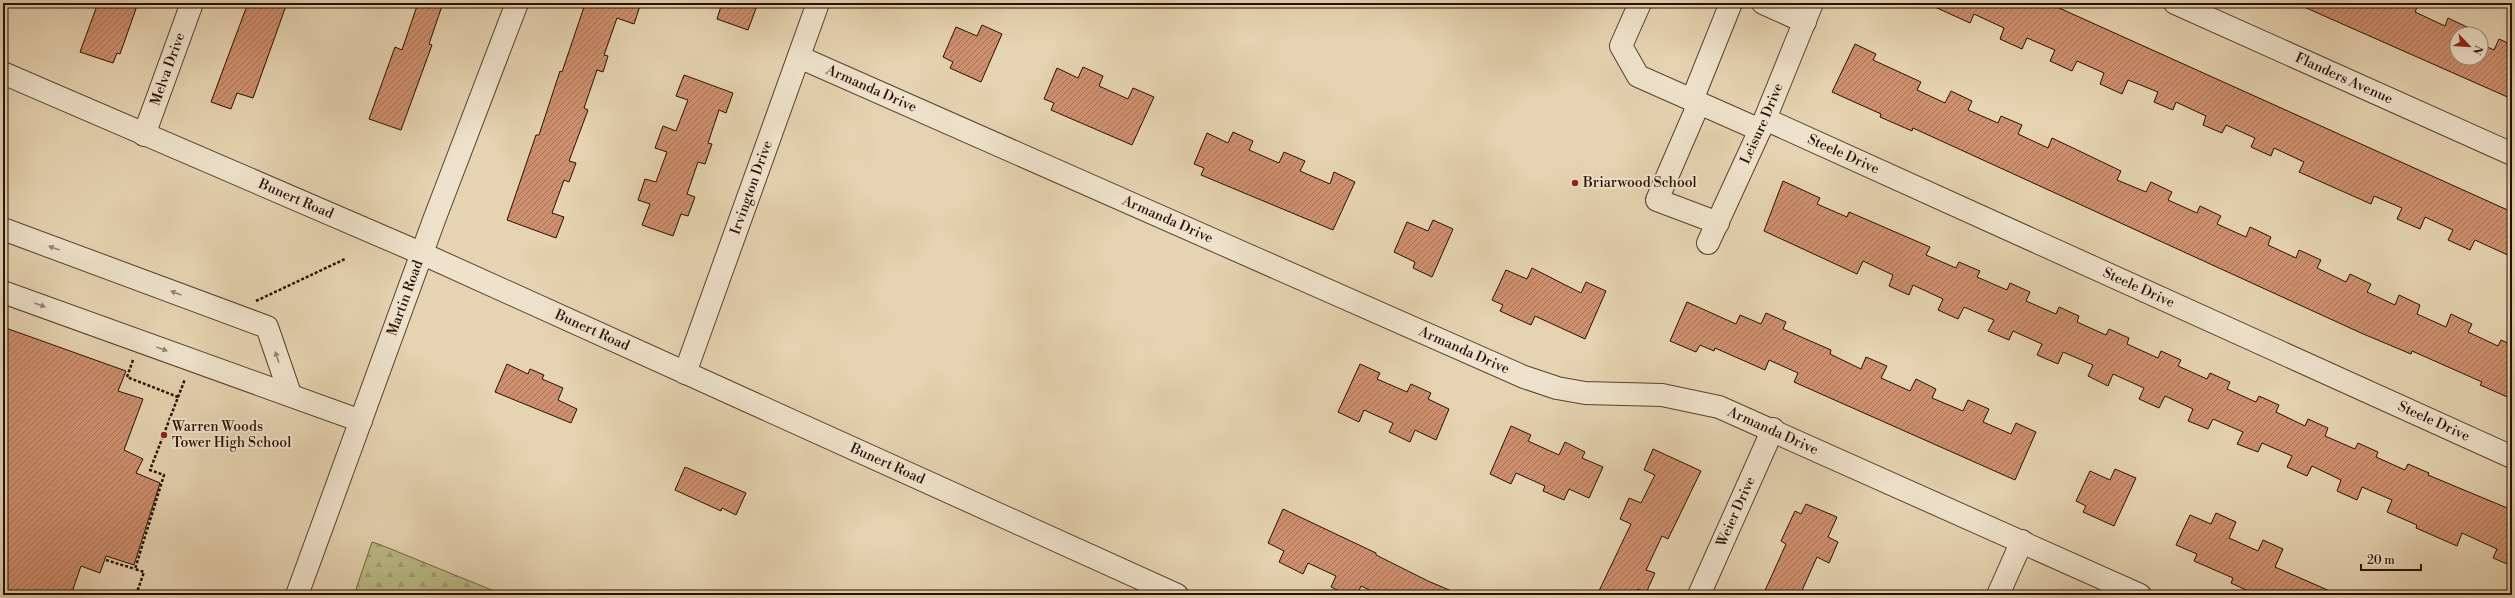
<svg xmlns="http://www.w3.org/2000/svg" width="2515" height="598" viewBox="0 0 2515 598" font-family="'Libre Bodoni',serif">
<defs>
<pattern id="forest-firs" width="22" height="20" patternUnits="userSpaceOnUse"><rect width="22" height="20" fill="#bb8"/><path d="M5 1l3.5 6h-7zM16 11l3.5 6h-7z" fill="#a1a074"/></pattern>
<pattern id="building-hatch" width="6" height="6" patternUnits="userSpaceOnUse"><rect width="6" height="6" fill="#cf906f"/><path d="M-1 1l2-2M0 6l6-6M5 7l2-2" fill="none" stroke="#a87459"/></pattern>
</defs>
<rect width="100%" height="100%" fill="#e6d3b1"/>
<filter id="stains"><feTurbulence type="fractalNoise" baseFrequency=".005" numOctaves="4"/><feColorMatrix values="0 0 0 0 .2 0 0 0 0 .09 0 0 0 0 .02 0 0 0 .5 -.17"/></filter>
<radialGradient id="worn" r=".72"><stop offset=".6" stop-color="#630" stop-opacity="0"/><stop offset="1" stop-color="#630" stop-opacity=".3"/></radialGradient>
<path fill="url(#forest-firs)" stroke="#726646" d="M372,542l9,3 123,50h-150z"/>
<path fill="url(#building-hatch)" stroke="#281004" d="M98,3h40l-18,51 -3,-1 -4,10 -33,-11z
M248,3h39l-34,95 -16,-5 -6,16 -20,-7z
M418,3h25l-14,41 3,1 -31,85 -32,-11 26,-72 7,3z
M580,3h61l-7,21 -17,-6 -13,37 4,1 -5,16 -6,-2 -13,38 4,2 -19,51 7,2 -7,19 -5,-2 -12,33 12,4 -8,21 -49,-18 29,-85h3l21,-64 2,1 22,-65 -4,-2z
M722,3h36l-10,27 -31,-11z
M1926,3h122l464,209v45l-37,-17 -5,10 -22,-10 5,-10 -28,-13 -5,12 -23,-10 5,-11 -28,-12 -3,8 -72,-32 5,-10 -30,-14 -3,8 -20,-9 4,-9 -29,-13 -4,8 -19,-8 3,-9 -30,-14 -3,8 -19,-8 4,-10 -30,-12 -6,14 -22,-10 4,-11 -27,-12 -5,10 -22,-10 5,-11 -28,-12 -5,11 -22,-10 4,-11 -30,-14 -4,9z
M2295,3h124l-4,9 30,14 3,-8 21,10 -3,6h-9v24h24v-14l13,6 5,-11 13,6v54z
M982,25l20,9 -21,48 -31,-14 3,-6 -10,-5 13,-30 21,9z
M1855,44l21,10 -3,6 48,22 -4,8 28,13 6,-12 21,10 -4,9 30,13 3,-7 21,9 -4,9 30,14 4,-10 21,10 48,23 -4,9 29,12 5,-10 21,10 -4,8 29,13 3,-7 21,10 -4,8 29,13 4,-10 21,10 -3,8 28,13 3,-8 22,10 -4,8 29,14 4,-8 21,10 -4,8 28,13 4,-10 21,10 -3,9 29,13 5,-13 21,10 -4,8 30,14 3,-6 11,5v54l-32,-14 2,-3 -70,-31 -1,3 -50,-21 -448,-205 -1,3 -32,-14 1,-3 -49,-22z
M1083,67l20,9 -4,10 29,13 5,-11 21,9 -22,48 -81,-35 3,-7 -10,-4 13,-31 21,10z
M684,75l49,18 -7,20 -7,-3 -11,33 4,1 -7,20 -7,-2 -11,32 8,3 -7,19 -7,-2 -8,22 -31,-11 8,-21 -12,-4 7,-21 11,3 11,-30 -12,-4 8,-22 13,5 12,-31 -12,-4z
M1233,132l20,9 -4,9 30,13 5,-11 21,9 -5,10 30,13 4,-12 21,10 -22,48 -132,-55 3,-7 -10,-4 13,-31 21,10z
M1783,181l37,17 -3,6 30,13 2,-5 81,35 -4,8 30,13 3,-6 21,9 -3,6 30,13 3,-7 20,9 -4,9 30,13 3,-7 20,9 -2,6 29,13 3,-6 20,9 -2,6 31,14 3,-7 20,9 -3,6 29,13 3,-6 20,9 -3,7 29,13 3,-6 20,9 -3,7 29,14 3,-7 20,9 -3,8 30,13 3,-6 20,9 -2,5 29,13 3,-6 21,9 -1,2 84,35v56l-19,-8 4,-9 -35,-16 -5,13 -41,-18 1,-3 -30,-13 5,-12 -30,-13 -5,13 -20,-9 4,-11 -29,-14 -5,10 -20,-9 5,-11 -30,-13 -4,9 -21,-8 6,-12 -30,-13 -5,10 -20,-8 5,-12 -28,-13 -6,12 -20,-9 5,-11 -31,-14 -5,12 -20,-10 5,-11 -30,-13 -5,12 -21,-9 5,-11 -29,-13 -4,9 -21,-9 6,-11 -30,-13 -6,12 -20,-9 5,-11 -30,-14 -4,10 -20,-9 4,-11 -30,-14 -6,13 -93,-43z
M1433,220l20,9 -21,48 -19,-9 2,-6 -21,-10 13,-30 21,9z
M1532,268l49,25 5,-11 20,9 -21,48 -50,-23 -4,9 -31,-14 3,-6 -11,-5 14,-30 21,9z
M1687,302l49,22 4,-9 21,9 5,-11 20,9 -3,7 48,21 -1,4 31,15 5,-12 21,9 -6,12 29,13 6,-12 20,10 -4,9 31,13 5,-11 21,9 -6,13 28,12 5,-11 20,9 -21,48 -221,-98 4,-9 -29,-13 -4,10 -50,-22 -1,3 -14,-6 -4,7 -26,-11z
M3,327l123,44 -8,20 25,8 -19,51 19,9 -7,14 24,10 -26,82 -28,-9 -6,17 -19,-7 -10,29h-68z
M507,364l21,10 2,-5 14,6 -2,4 21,9 -5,12 19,9 -6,14 -76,-31z
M1360,364l20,9 -3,6 30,13 4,-8 20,9 -3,6 21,10 -13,31 -21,-10 -5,12 -21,-10 4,-9 -29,-13 -5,12 -21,-10z
M1511,426l20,9 -3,6 31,14 6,-13 20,10 -3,6 21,9 -14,31 -20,-9 -5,11 -21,-9 2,-5 -29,-13 -5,11 -21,-10z
M1653,449l48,22 -33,68 -6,-3 -16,34 9,3 -9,20 -8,-4 -2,6h-39l34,-71 -11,-5 9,-21 12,5 14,-28 -11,-5z
M685,467l61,26 -10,22 -14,-7 -1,3 -46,-21z
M2115,469l21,9 -22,48 -31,-14 3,-6 -10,-5 14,-30 20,9z
M1806,504l31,13 -9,20 10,5 -9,21 -12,-6 -17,38h-37l23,-51 -5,-3 14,-30 6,3z
M1283,509l93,44v2l52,26 33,14h-81l-19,-9 -4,9h-9l-17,-8 5,-11 -28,-13 -5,11 -24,-12 5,-11 -16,-8z
M2216,513l20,9 -7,16 29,13 5,-11 20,9 -8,18 64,28h-82l-26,-12 2,-5 -39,-17 3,-7 -21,-9 14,-30 21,9z"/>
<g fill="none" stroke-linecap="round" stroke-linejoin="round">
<defs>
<g id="minor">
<path d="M1640,3l-19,43 17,30 122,54"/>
<path d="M1763,3l42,19"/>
<path id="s1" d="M2175,3l337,151"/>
<path id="s2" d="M799,57l725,320 33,11 28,5 77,2 57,12 421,188"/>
<path id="s3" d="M3,73l420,181 754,341"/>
<path d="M1692,100l39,-97"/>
<path d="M1699,103l-42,97 61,23"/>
<path id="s4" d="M1765,119l747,338"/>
<path id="s5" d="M144,135l48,-132"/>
<path d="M3,229l264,98 23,67"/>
<path id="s6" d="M1708,243l57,-124 47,-116"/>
<path d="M3,292l358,129"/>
<path id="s7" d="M685,373l133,-370"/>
<path id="s8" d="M297,595l137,-375 83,-217"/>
<path id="s9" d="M1699,595l74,-166"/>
<path d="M1998,595l24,-54"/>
</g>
</defs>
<use href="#minor" stroke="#58412f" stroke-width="24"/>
<path stroke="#281004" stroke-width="2.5" stroke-dasharray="3 2" stroke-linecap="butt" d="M3,107l4,-9
M256,301l89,-42
M133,360l-6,17 51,20
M106,560l29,9
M136,595l8,-23 -9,-3 29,-94 -14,-5 35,-91"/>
<use href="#minor" stroke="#efe2cc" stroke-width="22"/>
</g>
<defs><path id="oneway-solid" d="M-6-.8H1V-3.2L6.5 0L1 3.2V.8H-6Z"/></defs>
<g fill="#958472">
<use href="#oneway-solid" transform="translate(54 248) rotate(-160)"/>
<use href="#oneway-solid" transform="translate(176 293) rotate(-160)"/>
<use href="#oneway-solid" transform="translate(40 305) rotate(20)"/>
<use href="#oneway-solid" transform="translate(162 349) rotate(20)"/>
<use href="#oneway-solid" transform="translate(277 357) rotate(-108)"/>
</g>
<g fill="#8f2418" stroke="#efe2cc" stroke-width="1.5">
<circle cx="1575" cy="183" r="4"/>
<circle cx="164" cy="435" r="4"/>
</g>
<g text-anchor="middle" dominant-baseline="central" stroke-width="4" stroke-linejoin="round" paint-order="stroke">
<g font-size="14" fill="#281004" stroke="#efe2cc">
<text stroke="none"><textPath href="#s5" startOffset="70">Melva Drive</textPath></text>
<text stroke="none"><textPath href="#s1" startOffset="185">Flanders Avenue</textPath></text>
<text stroke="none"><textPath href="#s2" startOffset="79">Armanda Drive</textPath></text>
<text stroke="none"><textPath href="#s6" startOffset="131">Leisure Drive</textPath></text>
<text stroke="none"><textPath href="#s4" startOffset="86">Steele Drive</textPath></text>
<text stroke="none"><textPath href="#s7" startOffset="197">Irvington Drive</textPath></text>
<text stroke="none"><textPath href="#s3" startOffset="319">Bunert Road</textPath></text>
<text stroke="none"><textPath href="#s2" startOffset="403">Armanda Drive</textPath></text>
<text stroke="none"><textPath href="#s4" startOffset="410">Steele Drive</textPath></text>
<text stroke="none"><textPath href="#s8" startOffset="316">Martin Road</textPath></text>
<text stroke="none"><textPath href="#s3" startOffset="643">Bunert Road</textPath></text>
<text stroke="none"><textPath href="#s2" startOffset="727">Armanda Drive</textPath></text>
<text stroke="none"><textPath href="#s4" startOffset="734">Steele Drive</textPath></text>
<text stroke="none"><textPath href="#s2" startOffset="1050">Armanda Drive</textPath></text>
<text stroke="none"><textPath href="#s3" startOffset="967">Bunert Road</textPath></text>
<text stroke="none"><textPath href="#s9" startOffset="91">Weier Drive</textPath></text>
</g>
<g font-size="14" fill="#281004" stroke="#efe2cc" text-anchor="start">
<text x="1583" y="183">Briarwood School</text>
<text x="172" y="427">Warren Woods<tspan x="172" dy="16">Tower High School</tspan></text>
</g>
</g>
<rect width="2515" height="598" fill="none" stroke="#e6d3b1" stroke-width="16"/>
<rect x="4" y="4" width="2507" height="590" fill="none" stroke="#281004" stroke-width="2"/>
<rect x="8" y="8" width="2499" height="582" fill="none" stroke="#281004"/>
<g transform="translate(2469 46) rotate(115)"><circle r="19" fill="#efe2cc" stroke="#9f8e7c"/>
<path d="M0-3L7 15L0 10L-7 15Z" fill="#8f2418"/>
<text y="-6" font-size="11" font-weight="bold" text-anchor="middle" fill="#281004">N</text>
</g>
<path d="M2361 564v6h60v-6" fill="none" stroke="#281004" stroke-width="2"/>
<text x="2367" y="564" font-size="12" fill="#281004" stroke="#efe2cc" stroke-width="3" paint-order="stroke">20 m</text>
<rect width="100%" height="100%" filter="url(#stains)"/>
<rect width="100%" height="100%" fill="url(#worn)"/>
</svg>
